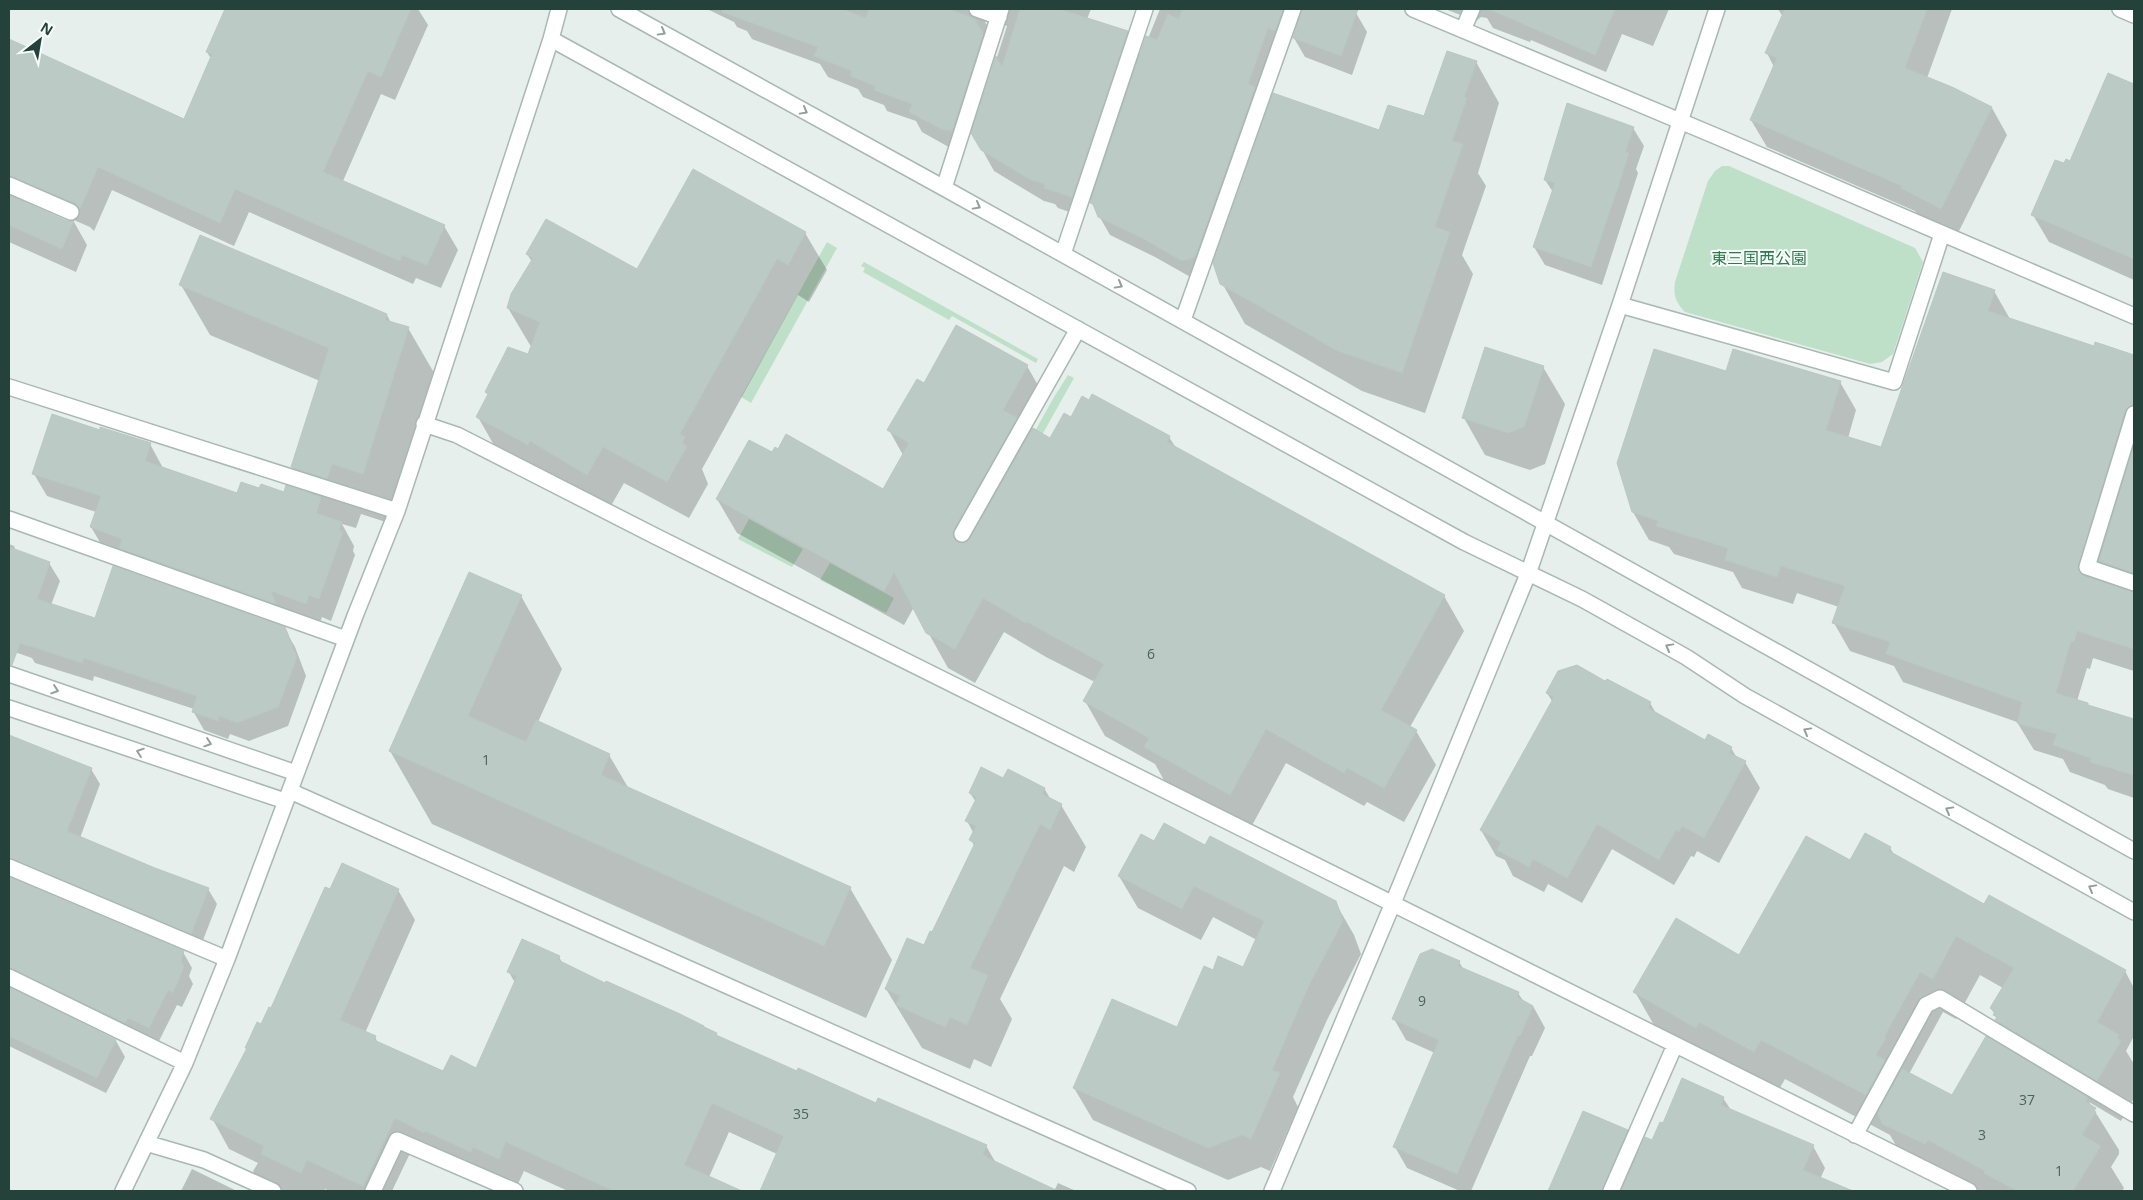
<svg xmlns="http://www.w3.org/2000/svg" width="2143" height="1200" viewBox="0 0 2143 1200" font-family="'Open Sans','Noto Sans JP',sans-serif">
<rect width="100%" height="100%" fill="#e6efeb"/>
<path fill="#bfe0c8" d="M1722,166h7l186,82 8,14 -30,92 -11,8 -12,2 -185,-52c-9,-10 -12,-16 -10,-30l33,-101 7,-10z
M827,242l10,6 -86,155 -10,-6z
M864,262l174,97 -2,4 -84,-47 -3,4 -86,-48 2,-4 -4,-2z
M1068,375l6,3 -133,237 -7,-3 120,-215z
M749,519l54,30 -11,18 -54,-28z
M830,563l64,35 -8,15 -66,-33z"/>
<path fill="#0003" fill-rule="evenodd" d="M226,9h192l10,16 -33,75 -14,-6 -38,87 101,45 14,24 -17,38 -25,-10 -3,6 -164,-72 -15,34 -122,-56 -18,41 -4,-4 -63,-27 -8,1 48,21h7l13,23 -11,27 -67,-30v-201l175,79 27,-61 -4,-7z
M707,9h384l-4,10 40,13 14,24 19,-47h135l3,11 -4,4 -100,255 -39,-22 -45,-22 -20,-35 -6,17 -26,-9 -3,-4 -11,-3 -50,-30 -21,-38 34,-107 -19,-6 -3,2 13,22 -34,107 -10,-1 -32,-18 -6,-11 -29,-10 -3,-6 -21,-8 -5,-8 -30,-12 -8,-13 -68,-25 -5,-8 -10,-4 -3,-5z
M1303,9h42l11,4 11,19 -15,43 -47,-18 -11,-19z
M1445,9h224l-16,37 -31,-12 -16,38 -75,-32 -1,2 -37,-14 -6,-10 -6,-1 -5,4z
M1778,9h174l-25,69 65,30 15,27 -50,100 -39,-20 -3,-4 -148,-64 -16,-27 23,-53 -7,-14 16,-36z
M1476,62l23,41 -21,70 8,13 -24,69 11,19 -48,139 -63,-22 -117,-67 -23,-41 158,-151 44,-14z
M2109,75l25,11v194l-85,-38 -16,-27 32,-51 6,-1z
M1633,128l11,18 -8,23 2,4 -36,112 -57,-20 -11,-18 19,-55 -8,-12z
M805,233l22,37 -18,32 -11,-7 -96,174 6,15 -19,34 -65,-35 -16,28 -109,-57 -21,-37 11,-22 -2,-3 42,-37 4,-9 -3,-1 -22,-37 24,-46 -5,-8 111,17z
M181,285l206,30 4,8 17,5 29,50 -45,146 -31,-10 -5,14 -14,-4 12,22 -1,5 2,4 -24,66 -9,-4 -3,8 -215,-76 -13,-22 5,-15 -49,-16 -13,-22 66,-43 50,13 13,24 74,26 23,-4 25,4h23l-15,-27 27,-86 -110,-46z
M1994,291l16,28 84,28 2,-3 38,12v315l-41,-13 -3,11 -3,-1 -10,33 12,6 45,13v78l-26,-9 -3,-4 -35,-13 -7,-13 -29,-9 -17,-28 -114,-40 -9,-16 -44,-15 -16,-28 5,-16 -42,-14 -4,11 -51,-16 -9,-16 -59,-18 -5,-7 -20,-7 -16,-28 94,-139 113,9 16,28 -8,28 34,10zM2103,565l13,23 -18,-6z
M1027,366l20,35 -15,27 19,12 38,-38 4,-6 76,41 7,11 268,148 20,35 -54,96 6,4 20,34 -32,57 -37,-20 -3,4 -78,-43 -36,66 -85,-47 -10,-18 -50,-28 -20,-35 10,-19 -49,-25 -42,-25 -29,51 -27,-15 -34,-61 -10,18 -167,-92 -20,-34 55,-45 7,-3 105,40 19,-36 -14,-25 35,-46z
M1543,367l22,37 -20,60 -15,6 -45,-15 -21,-37z
M9,544l5,2 2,5 33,12 11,18 -9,24 44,15 189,8 11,19 11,29 -18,50 -39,15 -19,-7 -2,5 -24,-9 -11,-19 1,-2 -100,-33 -1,5 -58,-18 -3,-5 -23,-8z
M521,596l41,73 -24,53 71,33 20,34 221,99 42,72 -26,58 -434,-194 -42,-73z
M1606,683l44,20 7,12 49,27 25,6 6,10 8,4 15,26 -41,75 -22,-12 -3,6 -3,-1 -17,29 -62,-36 -30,54 -34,-19 -4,8 -31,-16 -8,-16 -9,-4 -15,-26 71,-129 -5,-8z
M9,737l82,32 9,15 -20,54 75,31 53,20 9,15 -17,44 -188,-73 -2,4 173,73 9,16 -3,8 4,8 -11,23 -5,-2 -19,38 -141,-60 -8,6z
M1004,780l40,8 7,12 10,5 25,42 -12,25 -10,-6 -64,133 12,20 -21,48 -17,-8 -4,10 -48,-21 -36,-59 38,-42 8,-13 43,-87 -4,-7 3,-6 -7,-13 9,-19 -6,-9z
M1155,842l51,4 129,56 19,33 7,19 -34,66 -34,77 5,10 -28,64 -9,-4 -33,13 -135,-60 -19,-32 103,-59 36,-57 31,-3 13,-29 -44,-23 -12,23 -63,-32 -19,-32z
M1890,848l5,8 90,49 140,66 9,17v48l-8,15 8,13v34l-13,23 -32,-19 30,48v4l-8,13 13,21 -2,3h-152l-63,-26 -17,-30 -105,-56 -7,12 -120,-59 -23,-40 105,-35 110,-95zM1980,975l23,13 -12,20 27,49 -66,39 -43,-22 34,-62 13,7z
M398,890l17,30 -50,113 10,4 3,6 66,30 32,-3 39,-87 -6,-11 50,-15 4,7 153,70 2,4 158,67 110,41 10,17 58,28 4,-8 18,8h-315l16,-37 -48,-22 -20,45 30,14h-171l-44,-20 -8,17 -103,-41 -21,44h-63l-4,-2 -1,2h-59l-12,-20 5,-8 -29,-14 -17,-31 36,-69 -2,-2 25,-37 60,-119z
M1459,962l5,8 54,23 6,9 9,4 12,22 -13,28h-2l-59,135h-11l-53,-23 -12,-21 40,-94 -29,-13 -12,-21z
M9,989l107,52 9,16 -19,36 -97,-47z
M1723,1098l8,12 82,36 12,22 -8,18 3,5h-271l34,-79 44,18 13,22 13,-11 10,-17z
M192,1169l45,22h-56z"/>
<path fill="#bbcac4" stroke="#b8c9c2" d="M225,9h186l-30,68 -13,-6 -45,101 122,53 -18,40 -25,-10 -2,6 -165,-72 -15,34 -122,-56 -18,42 -5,-6 -66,-27v-137l175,80 28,-65 -6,-2z
M723,9h119l24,9 3,-9h80l26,10 8,15 -31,97 -11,-2 -32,-17 3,-8 -38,-14 1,-4 -25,-10 2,-5 -38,-15 4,-9 -96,-35z
M1020,9h39l69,22 -56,166 -28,-9 1,-4 -14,-4 -50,-30 -10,-17 25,-77 6,11z
M1182,9h101l-8,22 -7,-3 -20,56 7,3 -60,170 -13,4 -38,-22 -46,-22 -5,-13 -3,-1 56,-167 11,4 11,-26 11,5z
M1302,9h56l-17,47 -48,-18z
M1489,9h126l-20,46z
M1785,9h142l-22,59 47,19 40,20 -51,102 -40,-21 1,-2 -152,-66 27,-62 -12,-5z
M1447,51l30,10 -13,36 3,1 -15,43 11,3 -28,83 15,5 -48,141 -64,-22 -118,-67 -7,-21 60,-170 106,37 9,-25 36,11z
M2108,73l26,11v175l-103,-44 24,-55 9,3 2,-4 4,2z
M1567,103l67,24 -9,25 4,1 -8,25 -30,89 -58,-20 22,-64 -11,-3z
M693,169l113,63 -18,33 -11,-6 -97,175 5,3 -3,6 5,3 -20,36 -64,-35 -16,28 -57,-34 -2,4 -52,-28 12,-23 -3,-2 23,-45 20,7 12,-32 -33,-14 4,-14 22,-36 -7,-4 20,-35 91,50z
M9,195l58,26 7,-1 -12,29 -53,-24z
M200,235l187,79 -2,6 24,7 -46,147 -31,-10 -5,15 -36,-12 38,-119 -150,-63z
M1943,272l52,18 -7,21 106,35 1,-4 39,13v50l-6,2 -3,4 -47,158 6,7 50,16v57l-57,-18 -3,11 -3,-1 -15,52 32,10v2l46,14v56l-44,-13 1,-4 -38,-13 4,-11 -40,-11 5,-21 -136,-48 4,-12 -58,-19 13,-37 -64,-20 -4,11 -52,-17 3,-12 -72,-22 2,-5 -26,-9 -15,-49 37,-114 72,22 7,-22 108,32 -15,49 55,17z
M956,325l72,40 -25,45 14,8 -63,111v9l4,4h8l4,-3 63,-111 17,10 14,-25 7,4 11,-21 7,4 3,-6 78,42 -3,6 278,153 -64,115 36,20 -33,58 -37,-20 -3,5 -78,-44 -36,66 -86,-48 5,-9 -66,-37 21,-37 -77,-42 -1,1 -43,-25 -28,51 -29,-16 -32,-61 -10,19 -168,-92 33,-59 23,12 3,-5 3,2 8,-15 97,55 26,-46 -22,-13 30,-51 7,4z
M1485,347l59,19 -20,61 -16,6 -46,-15z
M52,414l48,16v-3l51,16 -6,18 92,32 4,-11 18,6 2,-4 23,8 2,-7 35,12 -5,16 26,9 -3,8 4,2 -24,67 -10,-4 -3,9 -35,-13 5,13 -157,-56 3,-9 -32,-12 11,-31 -69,-22z
M2134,445v128l-35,-12z
M9,547l41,15 -13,37 58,19 18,-52 172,61 12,30 -19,50 -41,16 -18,-7 -1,5 -26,-9 5,-16 -113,-38 -2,5 -62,-20 -8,22h-3z
M469,572l53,23 -54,121 58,26 10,-22 74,34 -9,21 250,112 -27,59 -435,-195z
M1577,665l28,16 2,-2 44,23 -3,6 57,32 3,-6 24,13 -3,6 17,8 -42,77 -22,-12 -3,6 -3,-2 -17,30 -62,-36 -30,54 -34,-19 -4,8 -32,-17 4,-8 -21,-12 74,-133 -8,-4 12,-22z
M9,735l83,33 -25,63 88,37 54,20 -18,46 -182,-76z
M981,767l22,11 5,-9 37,19 -3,6 20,10 -12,26 -10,-6 -70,144 18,7 -21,50 -17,-8 -5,10 -49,-22 4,-9 -15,-7 22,-51 17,7 6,-14 2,1 43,-89 -6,-3 7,-14 -11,-5 12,-24 -8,-4z
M1164,823l41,22 5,-9 126,65 7,20 -35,66 -36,83 8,3 -29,66 -9,-4 -34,13 -135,-60 39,-89 65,28 27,-61 9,4 5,-14 25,11 21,-46 -70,-35 -12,23 -64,-33 23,-42 13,7z
M1865,833l26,14 -2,4 95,53 5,-9 137,75 -29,52 22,13 -2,3 4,3 -24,40 -102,-61 2,-3 -4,-2 2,-3 -5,-4 24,-40 -58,-32 -23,43 -13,-7 -36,65 2,1 -10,17 9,5 -19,35 -105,-55 -7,12 -55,-30 -3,6 -63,-36 43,-74 63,37 67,-119 44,24z
M342,863l57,26 -59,131 36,16 -2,4 69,31 8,-16 25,13 41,-92 -10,-4 15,-33 38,17 -2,4 47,23 1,-2 74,33 24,12v1l13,6 -1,2 81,36 1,-3 78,35 2,-5 109,47 -4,9 5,4 70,33h-298l24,-55 -72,-33 -28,62 58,26h-128l-108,-49 -7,17 -26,-12 -2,5 -46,-21 -1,2 -29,-15 -32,68 -56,-26 -6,13 -40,-19 3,-8 -54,-27 37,-71h-2l12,-26 4,2 8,-17 2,1 54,-121 5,2z
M9,877l175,74 -3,9 3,7 -11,26 -5,-3 -19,38 -21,-10 -3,5 -116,-55z
M1432,949l28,12 -2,5 61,26 -2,5 16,9 -13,30 -2,-1 -61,139 -64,-27 46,-107 -47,-21 28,-65z
M9,987l107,53 -19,38 -88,-42z
M1986,1036l102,61 -2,5 10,6 -2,3 2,1 -14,23 19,11 -28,45h-56l-33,-18 1,-2 -57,-31 -3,4 -43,-20 -4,-12 24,-43 50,26z
M1682,1078l42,19 -3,8 93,40 -11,25 50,21h-232l24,-54 7,3 8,-18 3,1z
M1583,1111l45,19 -26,61h-54z"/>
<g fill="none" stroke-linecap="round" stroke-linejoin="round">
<defs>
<path id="minor" d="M619,9l325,179 1190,663
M977,9l22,8
M1413,9l305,128 416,179
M2120,9l14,6
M1463,30l9,-21
M551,39l913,503 118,57 104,58 59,39 389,216
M9,185l62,27
M944,188l57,-179
M1063,254l82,-245
M1620,305l274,77 48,-148
M1183,320l110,-311
M9,387l388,124
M2134,414l-47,153 47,16
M424,424l33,11 198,101 1314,655
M9,519l337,120
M962,534l116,-205
M9,674l287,99
M9,708l276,93
M290,791l898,400
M9,867l218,92
M9,977l176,86
M1855,1135l71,-130 14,-7 194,116
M146,1143l58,17 69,31
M123,1191l62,-128 42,-104 128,-343 42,-105 154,-472 8,-30
M373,1191l24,-51 118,51
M1272,1191l121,-288 135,-329 92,-269 97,-296
M1611,1191l64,-146"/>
</defs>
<use href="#minor" stroke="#a8b8b2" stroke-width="18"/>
<use href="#minor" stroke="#fff" stroke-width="15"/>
</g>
<defs><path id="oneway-chevron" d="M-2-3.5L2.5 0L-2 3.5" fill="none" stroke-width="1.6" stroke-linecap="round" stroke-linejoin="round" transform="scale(1.25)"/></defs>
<g stroke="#92a09c">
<use href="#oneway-chevron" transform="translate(662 32) rotate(29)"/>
<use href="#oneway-chevron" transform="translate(804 111) rotate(29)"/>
<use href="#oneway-chevron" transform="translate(977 206) rotate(29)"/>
<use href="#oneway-chevron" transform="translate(1119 285) rotate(29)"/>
<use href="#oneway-chevron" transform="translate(1669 647) rotate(-151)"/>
<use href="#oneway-chevron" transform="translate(55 690) rotate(19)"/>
<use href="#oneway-chevron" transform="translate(1807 731) rotate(-151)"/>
<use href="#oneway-chevron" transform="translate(208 743) rotate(19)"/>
<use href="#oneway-chevron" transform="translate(140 752) rotate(-161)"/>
<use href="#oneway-chevron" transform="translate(1949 810) rotate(-151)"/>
<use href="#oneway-chevron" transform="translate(2092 888) rotate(-151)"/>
</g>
<g text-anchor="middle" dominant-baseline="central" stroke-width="4" stroke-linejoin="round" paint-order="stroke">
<g font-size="14" fill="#4a645c">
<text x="1151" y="653">6</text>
<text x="486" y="759">1</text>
<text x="1422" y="1000">9</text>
<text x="2027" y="1099">37</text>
<text x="801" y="1113">35</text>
<text x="1982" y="1134">3</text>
<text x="2059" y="1170">1</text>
</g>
<g font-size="16" fill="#2d7a4b" stroke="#f7fbf9">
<text x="1759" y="258">東三国西公園</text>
</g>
</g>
<rect width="2143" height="1200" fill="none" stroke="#24423a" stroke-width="20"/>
<g transform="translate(40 40) rotate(31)" stroke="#f7fbf9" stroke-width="4" paint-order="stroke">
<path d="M0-4L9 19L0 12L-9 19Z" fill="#24423a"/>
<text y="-8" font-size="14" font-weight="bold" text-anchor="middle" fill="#24423a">N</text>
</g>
</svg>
